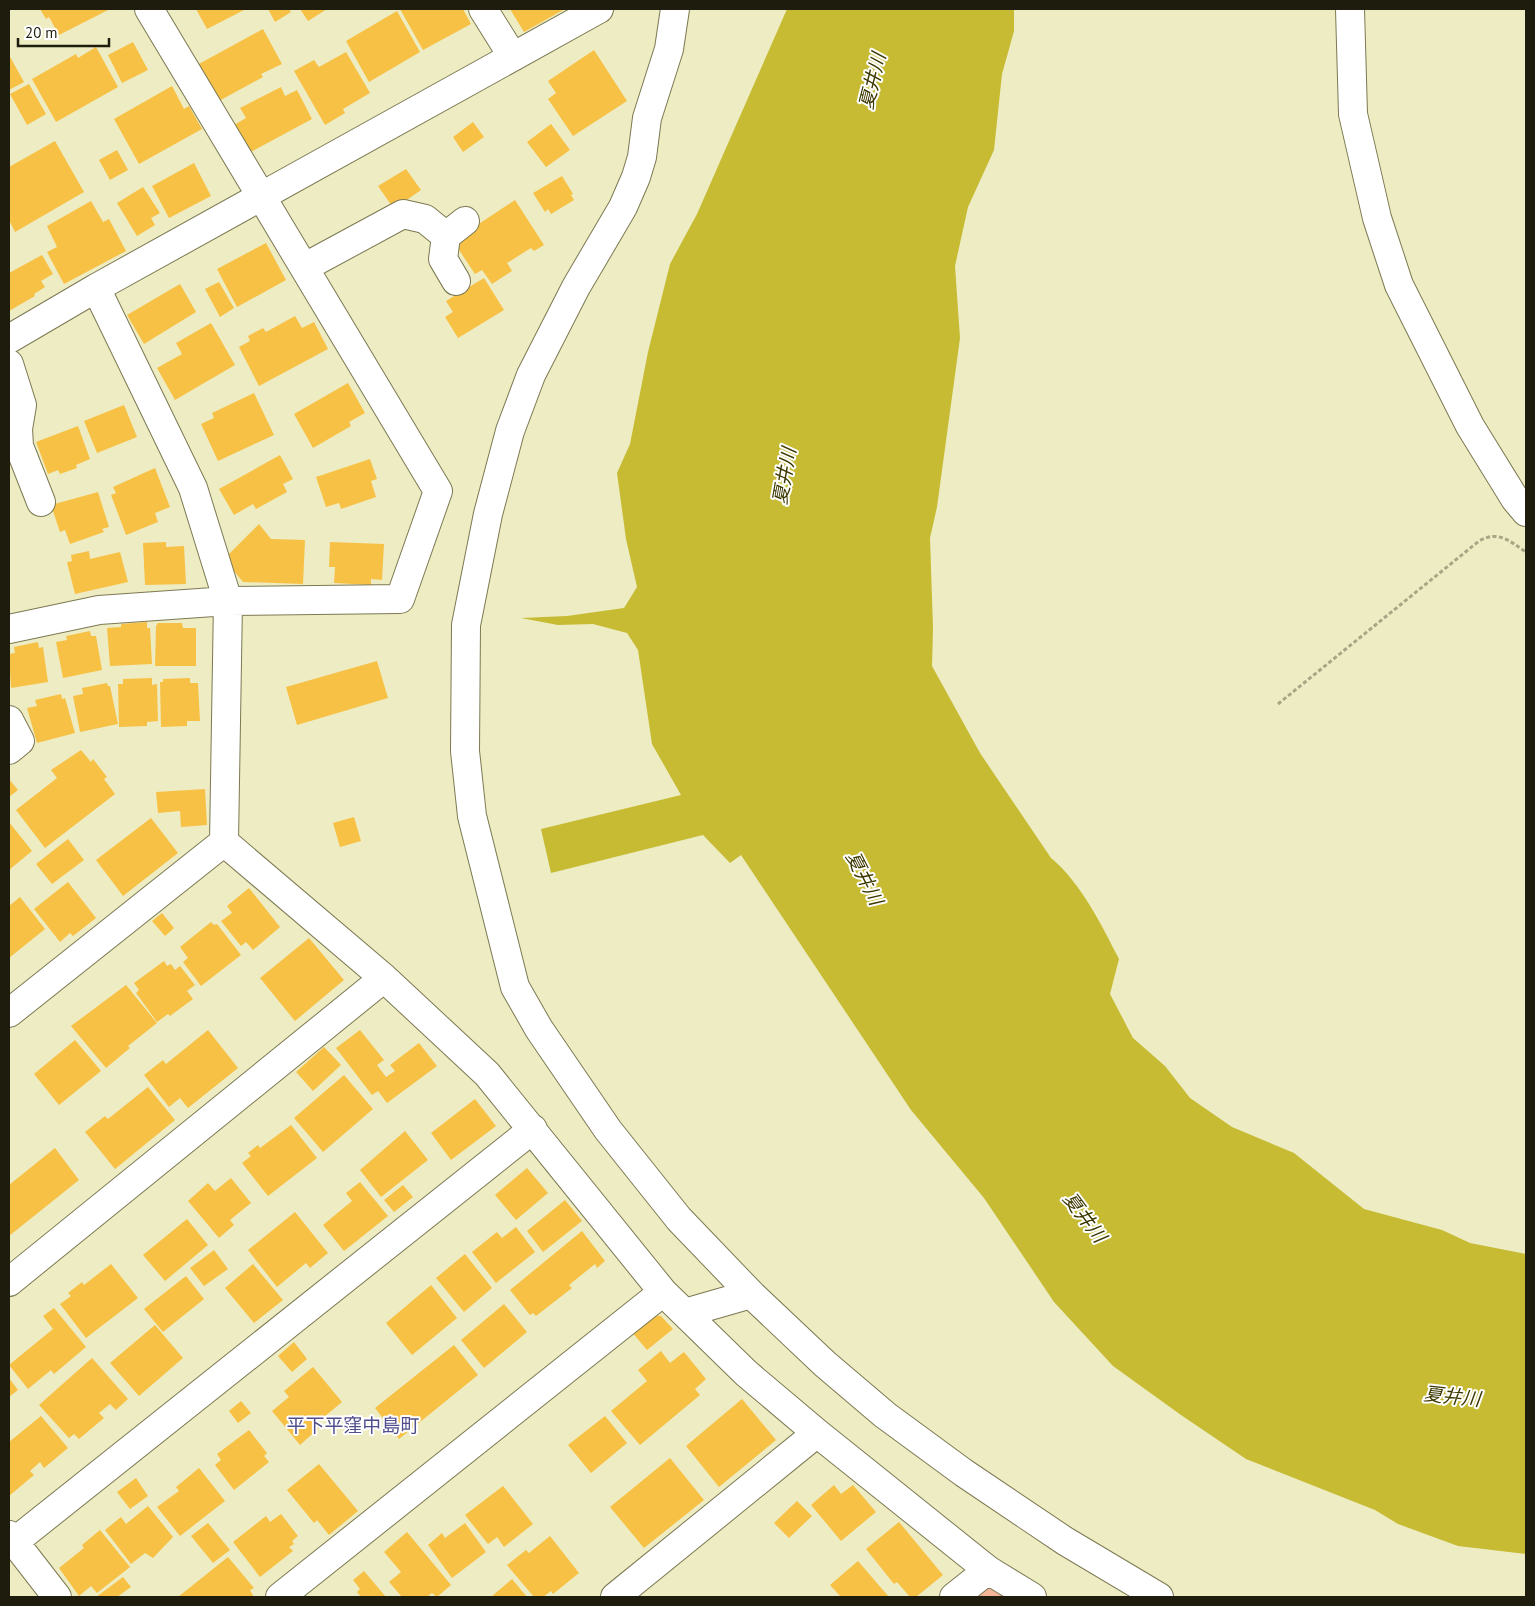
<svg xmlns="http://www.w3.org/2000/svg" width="1535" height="1606" viewBox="0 0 1535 1606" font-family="'PT Sans','Noto Sans JP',sans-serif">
<rect width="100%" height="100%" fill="#eeecc2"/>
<path fill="#f5b599" d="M988,1586l18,11h-40z"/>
<path fill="#c6bb33" d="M787,9h227v22l-12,43 -8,76 -26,57 -13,59 5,72 -23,169 -7,31 3,90 -1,38 48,87 71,105c30,25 50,66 68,101l-9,35 23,44 32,28 25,32 42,29 62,26 70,56 78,21 28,13 56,11v300l-68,-8 -60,-22 -23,-14 -129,-51 -65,-44 -68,-49 -59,-64 -70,-104 -73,-88 -170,-255 -11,8 -27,-28 -152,38 -10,-44 140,-34 -29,-51 -14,-94 -11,-17 -34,-9 -35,1 -37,-7 46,-2 57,-8 13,-21 -11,-48 -9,-66 13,-29 18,-92 22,-88 27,-50z"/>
<path fill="#f7c145" d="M40,9h70l-51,26 -10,-18 -3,2z
M196,9h50l-39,20z
M268,9h21l2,3 -16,10z
M300,9h27l-19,12z
M400,9h63l8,15 -48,26z
M510,9h55l-41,23z
M397,11l23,41 -51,30 -23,-41z
M263,29l19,35 -21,10 2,3 -46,25 -20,-37z
M133,42l15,28 -26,13 -14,-28z
M96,47l22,40 -62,35 -24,-43 44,-25 2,4z
M594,50l33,51 -54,35 -25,-37 8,-6 -8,-12z
M346,52l24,41 -27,16 2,4 -20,12 -31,-54 20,-11 5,7z
M9,55l15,27 -15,8z
M29,84l17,30 -19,11 -17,-31z
M172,86l12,23 5,-3 13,23 -63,35 -25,-45z
M281,87l4,9 12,-6 15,29 -63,34 -15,-28 12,-7 -6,-10z
M473,122l11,15 -21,15 -10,-15z
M551,124l19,26 -24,17 -19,-25z
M55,141l29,51 -69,40 -6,-12v-53z
M117,150l11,20 -18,10 -11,-20z
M194,163l17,33 -42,22 -17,-32z
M406,169l15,21 -27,19 -16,-23z
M562,176l11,18 -2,1 3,5 -23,14 -3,-5 -3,3 -12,-19z
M143,187l17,26 -9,5 4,7 -18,11 -20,-33z
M515,200l29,45 -10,6 -3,-3 -24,15 5,8 -20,13 -10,-14 -7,4 -22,-33z
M91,201l12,21 6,-3 17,32 -62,33 -17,-32 10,-5 -10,-21z
M266,243l20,37 -49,27 -20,-38z
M42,255l11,19 -12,7 4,6 -11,7 1,2 -26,15v-38z
M484,278l20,32 -46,28 -13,-21 8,-5 -7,-11z
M219,282l15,26 -14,9 -15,-28z
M180,284l16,28 -52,32 -17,-29z
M295,316l7,12 12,-6 14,27 -69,37 -20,-39 11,-6 -2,-5 15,-8 3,4z
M211,323l24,42 -60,35 -18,-32 25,-14 -6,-11z
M348,383l17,30 -16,9 2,4 -38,22 -19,-34z
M254,393l20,42 -56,26 -17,-37 13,-6 -2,-5z
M124,405l13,32 -40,16 -13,-32z
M78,426l12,33 -14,6 1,3 -17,6 -2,-4 -10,4 -12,-32z
M280,455l13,24 -10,5 4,8 -31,17 -3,-5 -19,11 -15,-26z
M370,459l7,20 -6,2 5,16 -35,12 -2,-6 -13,4 -10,-30z
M155,468l15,39 -15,6 3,9 -32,13 -15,-40 5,-2 -3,-6z
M98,492l11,35 -7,2 2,3 -34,12 -5,-14 -5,2 -9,-27z
M259,524l12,15 34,1 -2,44 -60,-2 -19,-23z
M166,542v5l18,-1 2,38 -41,1 -2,-42z
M330,542l54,2 -2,36 -11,-1v6l-37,-2 1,-16h-6z
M89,551l1,8 30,-7 8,30 -53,12 -8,-32 5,-1 -1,-6z
M147,622v6h3l2,36 -42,2 -3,-38 14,-1v-3z
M158,623h24l1,5h13v38h-41l1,-40z
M90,631l1,5h5l6,34 -39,8 -7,-36 11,-2 -1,-4z
M38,642l1,6 4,-1 5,35 -37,6 -2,-34 6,-1 -1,-6z
M377,661l11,37 -91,27 -11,-38z
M152,678v7l5,-1 1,37 -11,1v4l-28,1 -1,-43h5v-5z
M190,678v5h8l2,38h-13v5l-26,1 -1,-45h3v-3z
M107,683l1,3h2l8,38 -38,8 -7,-36 10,-2 -1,-6z
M61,694l1,5 3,-1 10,35 -38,10 -10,-35 10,-2 -2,-6z
M81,750l10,12 2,-3 14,18 -3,2 11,15 -70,54 -29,-38 41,-32 -6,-8z
M9,779l9,11 -9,7z
M205,789l2,36 -26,2 -1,-16 -22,2 -2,-21z
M354,817l7,24 -21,6 -7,-24z
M151,818l27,35 -55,43 -27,-36z
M9,822l23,29 -23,19z
M68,839l16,21 -32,24 -16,-20z
M68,882l28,36 -23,18 -3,-3 -10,9 -26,-33z
M249,888l31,39 -27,23 -7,-8 -5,4 -20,-25 11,-8 -5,-7z
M20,897l25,32 -36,29v-52z
M162,913l12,15 -9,8 -13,-15z
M211,922l3,3 3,-1 24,31 -40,31 -18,-24 5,-4 -8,-11z
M309,938l35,42 -49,41 -35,-43z
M164,961l3,5 4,-2 4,6 5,-4 15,19 -8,6 6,8 -23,17 -2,-2 -11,8 -21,-29 3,-3 -5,-7z
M126,985l31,38 -29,23 2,2 -24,20 -35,-42z
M208,1030l30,38 -50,40 -8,-10 -11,9 -25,-32 19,-15 3,4z
M360,1030l24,30 -7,5 9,12 9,-6 -5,-6 29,-22 18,23 -50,37 -9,-12 -6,4 -36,-47z
M75,1040l26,31 -42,34 -25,-31z
M324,1047l17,18 -28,26 -17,-19z
M344,1075l29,34 -50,43 -29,-34z
M148,1087l27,33 -60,49 -30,-37 20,-16 3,3z
M475,1099l21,27 -45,34 -20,-27z
M291,1125l26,33 -49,38 -26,-33 9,-7 -3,-3 10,-8 2,3z
M405,1131l23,29 -47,37 -21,-27z
M55,1148l24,32 -70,56v-51z
M527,1168l21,25 -32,27 -21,-25z
M231,1178l20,25 -21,17 4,5 -15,13 -31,-37 20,-18 7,8z
M360,1182l28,34 -44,35 -21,-26 29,-24 -6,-8z
M403,1185l10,12 -19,15 -10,-12z
M565,1200l17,21 -39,31 -16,-21z
M295,1212l33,41 -18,15 -4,-5 -29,24 -29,-37z
M187,1219l21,26 -43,36 -22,-26z
M516,1227l19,25 -39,31 -24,-31 25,-20 5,6z
M582,1231l23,30 -8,7 -2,-4 -26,21 3,3 -36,28 -3,-3 -3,2 -20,-25z
M214,1250l14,19 -24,17 -14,-18z
M465,1254l27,34 -28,24 -28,-34z
M111,1264l27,34 -52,40 -26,-34 11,-8 -3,-3 14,-11 2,3z
M253,1264l30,36 -29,23 -29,-35z
M186,1276l18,23 -41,33 -19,-23z
M431,1285l26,33 -45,37 -26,-32z
M504,1304l23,28 -43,36 -23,-28z
M54,1308l32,39 -32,27 -3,-4 -23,19 -19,-24 44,-36 -10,-13z
M650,1315l11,1 12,13 -26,21 -16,-19z
M155,1325l28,33 -44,38 -29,-33z
M294,1342l13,17 -15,13 -14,-16z
M454,1345l24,30 -79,64 -24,-31z
M661,1351l9,12 14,-11 22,27 -11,10 5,6 -60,50 -29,-34 36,-30 -9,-11z
M92,1358l36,41 -12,11 -6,-6 -11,9 5,5 -25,21 -5,-5 -5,4 -30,-33z
M313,1367l29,35 -24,20 3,4 -21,19 -28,-34 17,-14 -5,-6z
M9,1378l9,12 -9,7z
M742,1399l34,41 -57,47 -33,-41z
M241,1401l10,12 -13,10 -9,-12z
M41,1416l27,32 -24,20 -4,-6 -10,9 4,4 -25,21v-54z
M605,1416l22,27 -36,30 -23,-28z
M249,1430l18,23 -3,3 5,6 -35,28 -19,-25 6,-5 -4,-6z
M670,1458l34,42 -60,48 -34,-41z
M319,1464l39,47 -29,24 -12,-15 -3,3 -27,-33z
M199,1468l26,33 -45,35 -23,-29 22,-16 -3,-4z
M136,1478l12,18 -18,13 -13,-17z
M834,1485l7,9 12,-9 23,27 -35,29 -30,-36z
M503,1486l30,38 -29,23 -7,-10 -9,7 -23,-29z
M797,1501l15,15 -23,22 -15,-15z
M148,1506l25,31 -20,21 -8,-5 -14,11 -26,-34 16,-13 5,7z
M281,1514l17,22 -6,5 2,3 -5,3 4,4 -33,26 -27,-35 33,-26 4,6z
M899,1522l44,53 -27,22h-6l-13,-15 -3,2 -28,-35z
M208,1523l22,27 -17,13 -22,-27z
M465,1523l21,29 -34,26 -24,-33 14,-12 3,5z
M100,1530l30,37 -33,26 -6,-7 -12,10 -20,-28 25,-20 -2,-3z
M407,1532l44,53 -14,12 -5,-4 -5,4h-25l-13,-15 12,-10 -17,-20z
M550,1536l29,37 -26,21 -2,-3 -8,6h-9l-27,-32 19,-15 3,3z
M228,1557l26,31 -4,2 4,7h-76z
M858,1561l31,36h-48l-11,-12z
M364,1571l22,26h-25l-4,-5 3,-3 -7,-9z
M123,1577l8,10 -14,10h-21z
M512,1579l15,18h-36z"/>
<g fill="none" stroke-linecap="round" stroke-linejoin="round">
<defs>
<path id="street" d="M483,9l30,48
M675,9l-6,40 -22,69 -5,39 -6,20 -13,30 -47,80 -45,88 -21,56 -22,83 -22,111 -1,126 7,65 43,171 24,42 69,101 71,89 72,75 74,70 60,51 79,58 101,68 94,56
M1350,9l3,105 24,104 22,67 71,141 45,73 11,13
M305,267l98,-53 22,5 21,17
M456,281l-13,-22 3,-23 19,-15
M96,288l97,200 35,113 -4,241
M9,339l87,-51 503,-279
M9,364l13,41 -4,24 1,17 22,56
M9,629l90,-19 129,-9 172,-2 38,-108 -289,-482
M9,720l11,21 -11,9
M224,842l160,136 103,96 176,218 83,81 71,60 171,137 44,27
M9,1013l215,-171
M9,1282l375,-304
M685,1313l66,-19
M9,1535l48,62
M14,1542l519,-413
M280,1597l383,-305
M615,1597l202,-164
M954,1597l34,-27"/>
</defs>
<use href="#street" stroke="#7c7953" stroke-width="30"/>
<path stroke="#a8a685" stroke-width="3" stroke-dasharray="4 2.5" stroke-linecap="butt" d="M1278,704l201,-163c20,-11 30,0 47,11"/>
<use href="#street" stroke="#fff" stroke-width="28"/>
</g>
<g text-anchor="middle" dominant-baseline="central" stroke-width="4" stroke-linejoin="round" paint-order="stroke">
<g font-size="19" font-style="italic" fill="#3d3800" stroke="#fff">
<text transform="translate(872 81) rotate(-76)">夏井川</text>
<text transform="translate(784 476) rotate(-80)">夏井川</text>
<text transform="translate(865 878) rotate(63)">夏井川</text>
<text transform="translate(1085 1217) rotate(53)">夏井川</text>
<text transform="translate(1452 1396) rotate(6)">夏井川</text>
</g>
<g font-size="19" fill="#514e8c" stroke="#fff">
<text x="353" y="1425">平下平窪中島町</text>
</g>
</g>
<rect width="1535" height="1606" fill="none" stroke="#1e1c0d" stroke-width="20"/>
<path d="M18 38v8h91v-8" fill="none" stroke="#1e1c0d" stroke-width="2.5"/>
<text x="25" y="38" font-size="15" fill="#1e1c0d" stroke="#ffffff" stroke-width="4" paint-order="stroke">20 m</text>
</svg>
